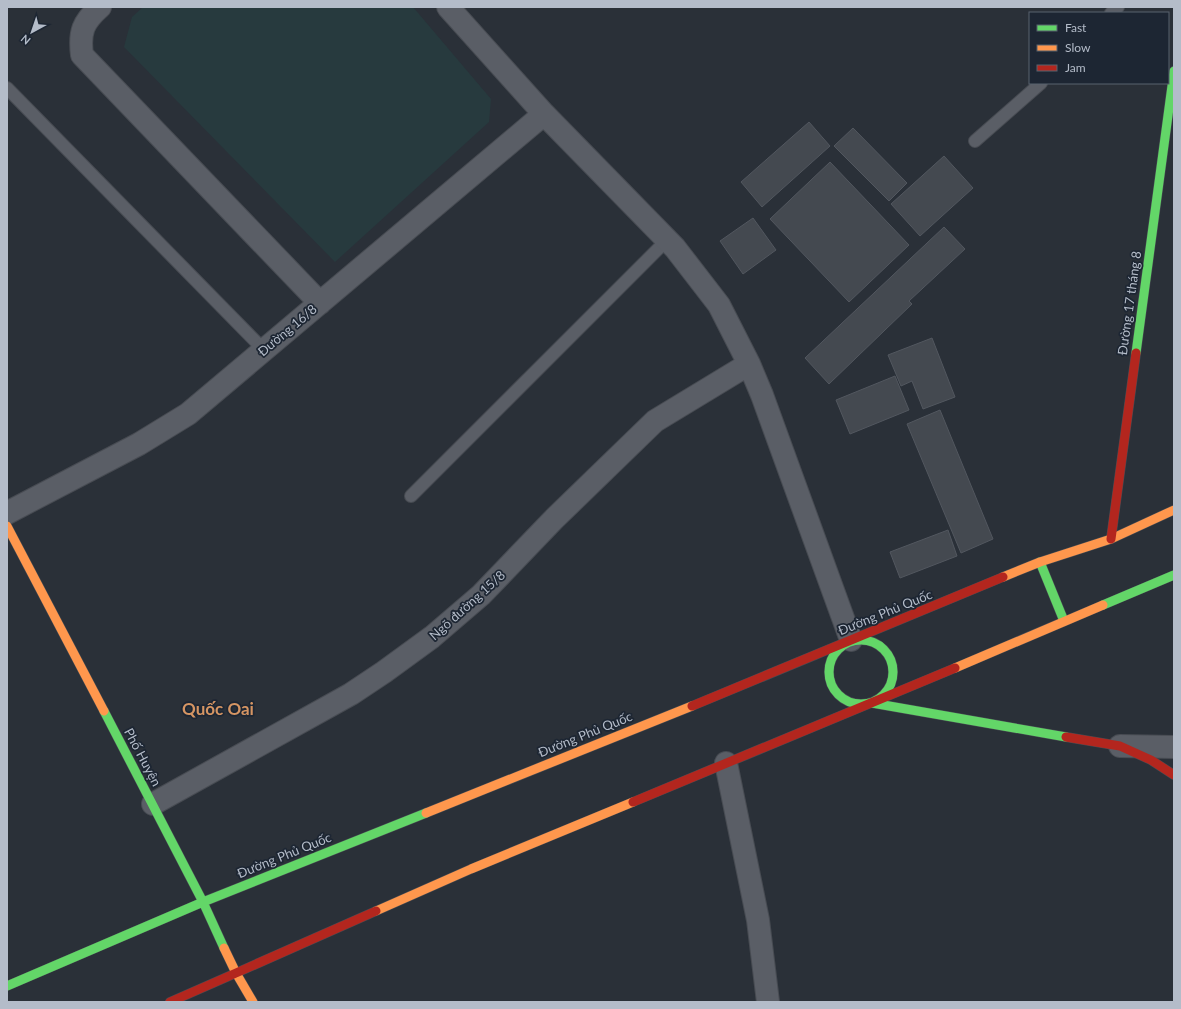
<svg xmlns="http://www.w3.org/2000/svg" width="1181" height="1009" viewBox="0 0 1181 1009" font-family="Lato,sans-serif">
<rect width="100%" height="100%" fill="#2a3038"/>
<path fill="#273a3e" d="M143,7h270l78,92 -2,23 -154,140 -211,-215 8,-30z"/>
<path fill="#444950" stroke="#52575f" d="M809,122l21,24 -68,61 -21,-25z
M853,128l54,55 -18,18 -55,-55z
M944,156l29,32 -53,48 -29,-32z
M830,162l79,83 -60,57 -79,-83z
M753,218l23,32 -33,24 -23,-33z
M944,227l21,22 -56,52 3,3 -83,80 -24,-26z
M932,338l23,59 -32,12 -11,-28 -11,5 -13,-31z
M895,376l14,34 -59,24 -14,-34z
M940,410l53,129 -32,14 -54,-129z
M948,530l9,26 -57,22 -10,-26z"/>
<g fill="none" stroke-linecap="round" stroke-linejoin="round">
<defs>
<path id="lane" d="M1111,13l7,-6
M7,88l257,262
M975,141l66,-58
M411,496l256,-256"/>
<path id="street" d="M100,7c-17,15 -21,25 -18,48l238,248
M448,7l96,107 131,134 44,57 30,59 13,31 89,245
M7,513l132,-69 49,-30 356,-300
M1120,746l54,1
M726,763l32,157 10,82
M153,804l198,-110 33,-22 48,-35 49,-42 73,-76 101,-98 94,-57"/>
<path id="fast" d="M1136,353l38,-282
M1040,562l24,59
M1103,605l71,-30
M829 672a32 32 0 1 1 64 0a32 32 0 1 1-64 0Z
M872,703l194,34
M104,711l99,191 21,46
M203,902l223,-89
M7,986l196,-84"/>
<path id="slow" d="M7,526l97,185
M1003,577l37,-15 71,-23 63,-29
M955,668l148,-63
M426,813l266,-107
M376,911l95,-42 162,-67
M224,948l12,25 17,29"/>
<path id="jam" d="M1111,539l25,-186
M692,706l311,-129
M1066,737l54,9 31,14 23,15
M633,802l322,-134
M236,973l140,-62
M170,1002l66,-29"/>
</defs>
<use href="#lane" stroke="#484c53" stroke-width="14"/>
<use href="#street" stroke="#484c53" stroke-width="24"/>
<use href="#fast" stroke="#484c53" stroke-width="10"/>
<use href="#slow" stroke="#484c53" stroke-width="10"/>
<use href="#jam" stroke="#484c53" stroke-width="10"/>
<use href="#lane" stroke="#5a5e66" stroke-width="12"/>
<use href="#street" stroke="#5a5e66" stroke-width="22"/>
<use href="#fast" stroke="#63d668" stroke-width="9"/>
<use href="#slow" stroke="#ff974d" stroke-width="9"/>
<use href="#jam" stroke="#b3261e" stroke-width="9"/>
</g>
<g text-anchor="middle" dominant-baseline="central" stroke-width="3.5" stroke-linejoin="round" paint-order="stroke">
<g font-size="13" fill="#b4bcc9" stroke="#1d2633">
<text transform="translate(1129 303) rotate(-82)">Đường 17 tháng 8</text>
<text transform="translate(287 330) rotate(-40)">Đường 16/8</text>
<text transform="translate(467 605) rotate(-42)">Ngõ đường 15/8</text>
<text transform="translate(885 612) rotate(-22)">Đường Phủ Quốc</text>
<text transform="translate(585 734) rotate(-22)">Đường Phủ Quốc</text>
<text transform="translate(143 757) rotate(62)">Phố Huyện</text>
<text transform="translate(284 855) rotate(-22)">Đường Phủ Quốc</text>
</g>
<g font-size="17" font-weight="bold" fill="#d59563" stroke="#1d2633">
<text x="218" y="708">Quốc Oai</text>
</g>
</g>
<rect width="1181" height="1009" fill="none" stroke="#b4bcc9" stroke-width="16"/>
<rect x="1029" y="12" width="140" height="72" fill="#1d2633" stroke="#59626f"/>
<rect x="1037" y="25" width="20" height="6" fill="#63d668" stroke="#59626f"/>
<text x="1065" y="32" font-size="12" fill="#b4bcc9">Fast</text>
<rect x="1037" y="45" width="20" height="6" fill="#ff974d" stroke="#59626f"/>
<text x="1065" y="52" font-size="12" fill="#b4bcc9">Slow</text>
<rect x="1037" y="65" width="20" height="6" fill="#b3261e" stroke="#59626f"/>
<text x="1065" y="72" font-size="12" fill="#b4bcc9">Jam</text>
<g transform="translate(32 32) rotate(220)" stroke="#1d2633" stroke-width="3" paint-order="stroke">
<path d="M0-3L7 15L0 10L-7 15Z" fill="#b4bcc9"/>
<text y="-6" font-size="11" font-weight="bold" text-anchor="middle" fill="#b4bcc9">N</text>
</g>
</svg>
